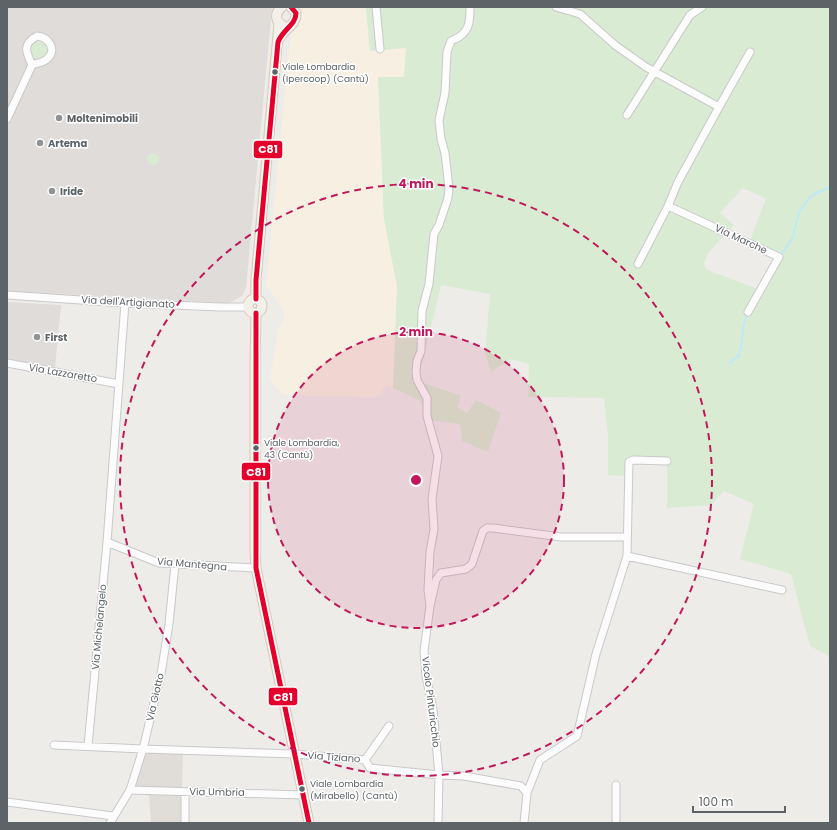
<svg xmlns="http://www.w3.org/2000/svg" width="837" height="830" viewBox="0 0 837 830" font-family="Poppins,sans-serif">
<rect width="100%" height="100%" fill="#eeece9"/>
<path fill="#f7efe2" d="M299,7h67l4,44 36,-3 -2,29 -26,1 6,141 13,67 -4,102 -7,-3 -6,10 -8,2 -83,-2 -6,-1 -5,-4 -8,-11 8,-48 6,-14v-7l-18,-24 25,-255 7,-7 4,-13z"/>
<path fill="#dfdcda" d="M7,7h265l-26,281 -4,8 -13,7 -222,-12z
M7,302l54,3 -6,62 -48,-8z"/>
<path fill="#e0dcd8" d="M144,752l39,1 -1,37 -50,-1z
M149,795l33,1 1,27h-32z"/>
<path fill="#d9ebd2" fill-rule="evenodd" d="M366,7h464v652l-3,-4 -17,-9 -19,-72 -51,-15 14,-55 -30,-13 -13,14 -44,3v-48l-40,-3 -2,19 -17,-1v-40l-4,-37 -76,-1 1,-33 -18,-5 -20,13 -6,-19 5,-59 -49,-9 -23,96 43,15 -3,12 9,5 9,-13 25,13 -13,39 -26,-11 -2,-17 -31,-4 -10,-20 -26,-12 4,-102 -13,-67 -6,-142h26l2,-29 -36,3zM743,188l23,11 -16,41 26,19 -18,30 -48,-18 -5,-3 -1,-5 4,-10 26,-28 -14,-12z
M30 50a9 9 0 1 1 18 0a9 9 0 1 1-18 0Z
M147 159a6 6 0 1 1 12 0a6 6 0 1 1-12 0Z"/>
<g fill="none" stroke-linecap="round" stroke-linejoin="round">
<path stroke="#bceaf8" stroke-width="2" d="M781,256l12,-19 6,-25 13,-17 18,-8
M730,363l4,-4 4,-2c6,-12 2,-35 11,-43"/>
<defs>
<path id="minor" d="M376,7l4,42
M556,7l24,7 35,31 31,22 73,40 -41,75 -10,24 111,51 -31,55
M719,107l31,-55
M627,115l63,-100 12,-8
M7,119l25,-54c-6,-13 -10,-21 5,-29 11,1 21,14 10,23 -4,4 -10,4 -15,6
M638,264l30,-58
M7,295l118,8 95,4h28
M7,363l112,21
M107,542l52,21 97,5
M627,556l155,34
M430,606l-2,-16 2,-38 4,-23 -2,-30 6,-43 -11,-40v-18l-10,-18 -1,-9 1,-10 4,-10 1,-40 7,-27 5,-50 5,-9 9,-27 1,-10 -4,-35 -4,-14 -2,-19 6,-27 2,-41 4,-11c3,-2 5,-2 8,-4 11,-7 11,-18 11,-30
M54,745l89,4 152,5 70,6 5,8 69,7 25,1 57,10 6,7 -3,30
M88,746l19,-204 18,-239
M365,760l24,-34
M616,785v38
M130,790l173,5
M185,792v31
M527,793l13,-33 37,-24 19,-82 31,-98 2,-94 4,-2 34,1
M7,802l106,14
M110,823l20,-33 13,-41 18,-75 8,-50 6,-60
M438,823l1,-48 -6,-66 -7,-33 -2,-25 6,-45 6,-26 5,-7 25,-4 6,-5 11,-33 4,-3h6l68,9h66"/>
<path id="major" d="M282,7c-8,6 -7,15 2,19
M279,39c6,-11 18,-14 17,-26l-5,-6
M248 306a7 7 0 1 1 14 0a7 7 0 1 1-14 0Z
M256,299v-19l23,-256
M256,313l-1,51v187l1,17 53,255"/>
</defs>
<use href="#minor" stroke="#c9c9ca" stroke-width="9"/>
<use href="#major" stroke="#d8c8b5" stroke-width="11"/>
<use href="#minor" stroke="#fcfcfc" stroke-width="7"/>
<use href="#major" stroke="#f3efe9" stroke-width="9"/>
<defs>
<path id="bus-1" d="M256,299v-19l22,-238c5,-13 18,-17 18,-29l-5,-6
M256,313v255l53,255"/>
</defs>
<use href="#bus-1" stroke="#fff" stroke-width="8"/>
<use href="#bus-1" stroke="#e4002b" stroke-width="5"/>
</g>
<circle cx="416" cy="480" r="148" fill="#c2185b" fill-opacity=".12"/>
<g fill="none" stroke="#c2185b" stroke-width="2" stroke-dasharray="7 5">
<circle cx="416" cy="480" r="148"/>
<circle cx="416" cy="480" r="296"/>
</g>
<g fill="#5d6367" stroke="#fff" stroke-width="1.5">
<circle cx="275" cy="72" r="3.5"/>
<circle cx="256" cy="448" r="3.5"/>
<circle cx="302" cy="789" r="3.5"/>
</g>
<g fill="#909394" stroke="#fff" stroke-width="1.5">
<circle cx="59" cy="118" r="4"/>
<circle cx="40" cy="143" r="4"/>
<circle cx="52" cy="191" r="4"/>
<circle cx="37" cy="337" r="4"/>
</g>
<g text-anchor="middle" dominant-baseline="central" stroke-width="3" stroke-linejoin="round" paint-order="stroke">
<g font-size="9" fill="#5d6367" stroke="#fff" text-anchor="start">
<text x="282" y="67">Viale Lombardia<tspan x="282" dy="12">(Ipercoop) (Cantù)</tspan></text>
<text x="264" y="443">Viale Lombardia,<tspan x="264" dy="12">43 (Cantù)</tspan></text>
<text x="310" y="784">Viale Lombardia<tspan x="310" dy="12">(Mirabello) (Cantù)</tspan></text>
</g>
<g font-size="10" font-weight="bold" fill="#5d6367" stroke="#fff" text-anchor="start">
<text x="67" y="118">Moltenimobili</text>
<text x="48" y="143">Artema</text>
<text x="60" y="191">Iride</text>
<text x="45" y="337">First</text>
</g>
<g font-size="10" fill="#5d6367" stroke="#fff">
<text transform="translate(741 239) rotate(25)">Via Marche</text>
<text transform="translate(128 302) rotate(3)">Via dell'Artigianato</text>
<text transform="translate(63 373) rotate(10)">Via Lazzaretto</text>
<text transform="translate(192 564) rotate(5)">Via Mantegna</text>
<text transform="translate(99 627) rotate(-85)">Via Michelangelo</text>
<text transform="translate(155 697) rotate(-77)">Via Giotto</text>
<text transform="translate(431 702) rotate(83)">Vicolo Pinturicchio</text>
<text transform="translate(334 757) rotate(4)">Via Tiziano</text>
<text transform="translate(217 792) rotate(1)">Via Umbria</text>
</g>
</g>
<circle cx="416" cy="480" r="6" fill="#c2185b" stroke="#fff" stroke-width="2"/>
<g font-size="12" text-anchor="middle" font-weight="bold" fill="#c2185b" stroke="#fff" stroke-width="3" stroke-linejoin="round" paint-order="stroke">
<text x="416" y="188">4 min</text>
<text x="416" y="336">2 min</text>
</g>
<g stroke="#fff" stroke-width="1.5">
<rect x="253" y="140" width="30" height="19" rx="4" fill="#e4002b"/>
<rect x="241" y="462" width="30" height="19" rx="4" fill="#e4002b"/>
<rect x="268" y="687" width="30" height="19" rx="4" fill="#e4002b"/>
</g>
<g font-size="11" text-anchor="middle" font-weight="bold" fill="#fff">
<text x="268" y="153">C81</text>
<text x="256" y="476">C81</text>
<text x="283" y="701">C81</text>
</g>
<rect width="837" height="830" fill="none" stroke="#5d6367" stroke-width="16"/>
<path d="M693 806v6h92v-6" fill="none" stroke="#5d6367" stroke-width="2"/>
<text x="699" y="806" font-size="12" fill="#5d6367" stroke="#ffffff" stroke-width="3" paint-order="stroke">100 m</text>
</svg>
